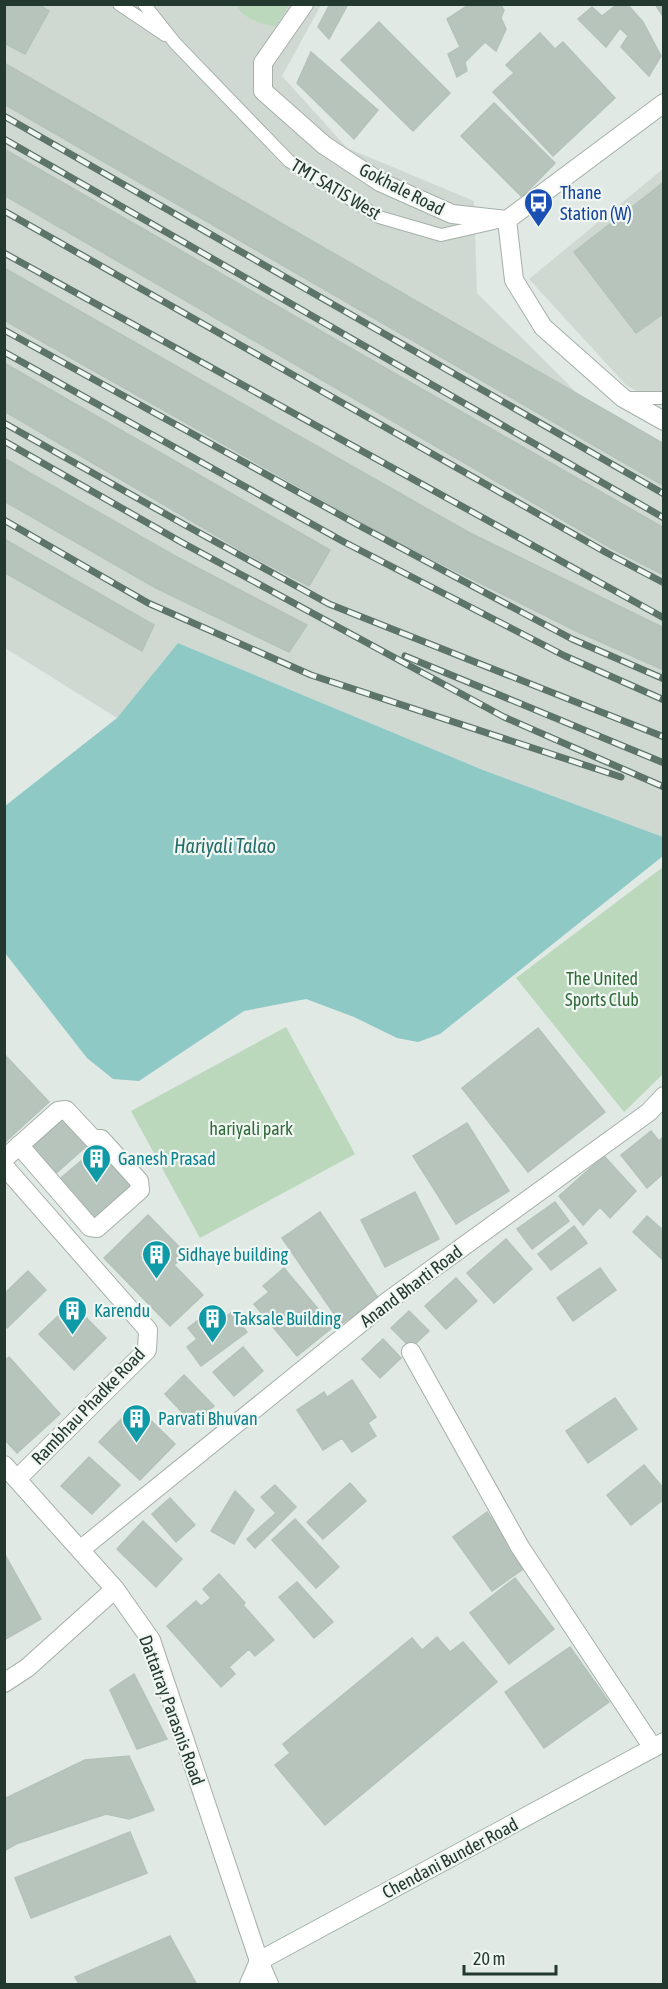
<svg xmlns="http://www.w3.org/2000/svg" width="668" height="1989" viewBox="0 0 668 1989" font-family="'Asap Condensed',sans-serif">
<rect width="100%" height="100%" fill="#e0e9e3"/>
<path fill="#cfd9d2" d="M4,5h317l-39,71 65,72 127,53 3,92 109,109 77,43v392l-180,-67 -305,-127 -61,75 -112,-70z
M663,169v237l-37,-21 -97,-106z"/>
<path fill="#bbd8bd" d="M239,5v-1l50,1 -13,21c-11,0 -33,-8 -39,-19z
M663,867v207l-39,38 -108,-134z
M286,1027l69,127 -155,84 -69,-127z"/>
<path fill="#8ec9c5" d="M178,643l305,127 180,67v19l-223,178 -22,8 -21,-4 -43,-21 -48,-18 -62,12 -105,70 -26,-2 -26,-21 -82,-105v-147l112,-88z"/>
<path fill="#b6c4bc" stroke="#b4c2b9" stroke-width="1.5" d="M4,4h34l11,7 -24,43 -21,-11z
M330,4h18l-19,35 -11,-12z
M470,4h30l4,6 -3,8 5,11 -10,22 -11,-9 -20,20 2,9 -10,6 -9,-23 12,-7 -13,-28z
M612,4h15l16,18 18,34 -12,20 -28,-29 7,-11 -8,-8 -14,19 -28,-28 14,-12 10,9 13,-10z
M655,4h9v14z
M379,22l71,71 -37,38 -72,-71z
M540,33l15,16 8,-7 52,56 -62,58 -60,-64 21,-19 -8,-8z
M311,52l67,58 -24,29 -57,-56z
M4,63l660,381v42l-660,-382z
M494,103l61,60 -33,34 -61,-61z
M4,149l660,379v47l-53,-27 -607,-353z
M664,182v131l-28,20 -62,-81z
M4,268l464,264 196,96v42l-88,-39 -190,-95 -382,-216z
M4,363l326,187 -21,36 -61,-32 -244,-143z
M4,458l171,98 132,69 -18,27 -133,-64 -152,-87z
M4,539l150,86 -12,26 -138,-79z
M538,1028l67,84 -77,60 -66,-84z
M4,1054l45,48 -43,39 -2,-1z
M63,1115l26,29 -35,31 -27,-30z
M467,1123l42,68 -53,33 -43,-68z
M651,1131l8,10 5,-5v37l-17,15 -26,-33z
M101,1144l36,42 -43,39 -38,-43z
M604,1156l32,35 -26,27 -10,-11 -17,18 -24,-29z
M415,1192l24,47 -54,28 -24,-47z
M555,1202l14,19 -37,28 -15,-20z
M320,1212l59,87 -38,25 -59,-86z
M148,1215l38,39 -12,11 29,30 -33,31 -66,-68z
M647,1216l17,15 -1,29 -30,-28z
M574,1226l13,17 -36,27 -13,-16z
M506,1239l26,30 -38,34 -27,-30z
M284,1268l49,59 -36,29 -43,-52 15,-12 -6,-6z
M600,1268l16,22 -43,31 -16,-23z
M28,1271l18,19 -39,38 -3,-3v-31z
M456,1278l21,23 -31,28 -21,-23z
M72,1303l34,35 -32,32 -35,-36z
M409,1311l20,20 -18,17 -20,-20z
M232,1312l15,20 -46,34 -14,-19 10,-8 -9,-11 19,-15 8,12z
M383,1339l18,19 -21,20 -18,-19z
M243,1347l20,24 -29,25 -21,-24z
M9,1357l51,57 -43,39 -13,-14v-78z
M184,1375l30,31 -20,19 -29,-31z
M352,1380l24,37 -8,6 8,13 -24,16 -10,-14 -19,12 -26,-40 27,-18 3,5z
M615,1398l22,31 -49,34 -22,-32z
M135,1405l40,39 -35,36 -41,-38z
M89,1457l31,28 -28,29 -31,-28z
M644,1465l20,24v10l-33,26 -24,-30z
M350,1483l16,18 -43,38 -16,-17z
M275,1485l21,22 -41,41 -8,-9 29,-26 -15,-16z
M235,1491l19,19 -20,34 -23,-13z
M170,1498l25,27 -19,17 -24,-28z
M487,1512l39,55 -34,24 -39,-54z
M295,1519l44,48 -23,21 -44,-48z
M143,1521l39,38 -26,28 -39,-38z
M4,1553l37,66 -37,21z
M219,1574l26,29 -2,2 31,35 -19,16 -6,-7 -20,18 6,7 -14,13 -54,-61 29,-25 5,5 10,-8 -8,-9z
M515,1578l39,51 -45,35 -39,-51z
M297,1582l36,40 -19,16 -35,-41z
M437,1637l13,15 13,-10 34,40 -172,143 -50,-60 15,-12 -7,-9 129,-106 10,12z
M570,1647l39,55 -65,46 -39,-56z
M134,1674l33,65 -30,10 -27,-59z
M129,1756l25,54 -25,9 -23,-5 -90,30 -12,7v-52l81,-39z
M130,1832l17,41 -116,45 -16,-40z
M170,1936l26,47 -10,1h-107l-4,-7z"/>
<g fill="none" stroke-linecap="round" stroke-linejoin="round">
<defs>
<path id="service" d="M119,4l46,31
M144,4l31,39 114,118 90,56 62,18 53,-12
M626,398h38"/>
<path id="minor" d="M507,220l7,60 29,47 80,71 41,23
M4,1159l54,-48 8,-1 27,29h8l38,42 1,9 -43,38 -7,-1 -71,-82
M4,1166l144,164 -1,20 -130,129
M411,1352l109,195 133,201
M4,1465l111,124 36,51 108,321 10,23
M80,1550l308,-249 261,-189 15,-16
M4,1683l23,-15 88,-79"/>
<path id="tertiary" d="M304,4l-41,59v28l61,54 56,37 72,32 55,6 157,-117"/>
<path id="secondary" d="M249,1984l10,-23 405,-219"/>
</defs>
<use href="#service" stroke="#a4b0a9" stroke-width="14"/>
<use href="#minor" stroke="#a4b0a9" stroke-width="20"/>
<use href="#tertiary" stroke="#a4b0a9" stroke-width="20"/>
<use href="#secondary" stroke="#a1b4a9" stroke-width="20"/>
<use href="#service" stroke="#fff" stroke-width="12"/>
<use href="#minor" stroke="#fff" stroke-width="18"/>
<use href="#tertiary" stroke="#fff" stroke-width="18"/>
<use href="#secondary" stroke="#fff" stroke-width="18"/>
<defs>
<path id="rail" d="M4,116l660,378
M4,139l660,379
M4,211l603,342 57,30
M4,253l660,365
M4,330l356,196 212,113 92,40
M4,352l340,190 221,114 99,44
M4,423l181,102 144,79 335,133
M4,441l177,101 323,175 160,70
M4,520l144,83 163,72 310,102
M405,656l259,107"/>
</defs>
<use href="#rail" stroke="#5d7469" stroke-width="7"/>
<use href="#rail" stroke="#f0f6f2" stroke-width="4.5" stroke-dasharray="14" stroke-linecap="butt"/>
</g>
<defs>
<symbol id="bus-pin" viewBox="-11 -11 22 30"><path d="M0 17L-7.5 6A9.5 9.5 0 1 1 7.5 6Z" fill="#1a4fb4" stroke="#f0f6f2"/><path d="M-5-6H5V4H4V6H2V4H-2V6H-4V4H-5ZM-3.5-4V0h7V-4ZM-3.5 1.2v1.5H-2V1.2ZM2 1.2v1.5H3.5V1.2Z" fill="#fff"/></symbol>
<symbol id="building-pin" viewBox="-11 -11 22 30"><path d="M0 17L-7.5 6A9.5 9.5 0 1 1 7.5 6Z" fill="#0f9aa8" stroke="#f0f6f2"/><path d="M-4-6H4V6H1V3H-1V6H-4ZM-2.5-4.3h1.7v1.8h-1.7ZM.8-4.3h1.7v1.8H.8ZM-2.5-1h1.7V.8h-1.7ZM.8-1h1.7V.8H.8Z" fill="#fff"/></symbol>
</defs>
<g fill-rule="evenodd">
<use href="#bus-pin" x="522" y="186" width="33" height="45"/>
<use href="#building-pin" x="80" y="1142" width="33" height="45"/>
<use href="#building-pin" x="140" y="1238" width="33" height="45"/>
<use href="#building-pin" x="56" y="1294" width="33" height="45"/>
<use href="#building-pin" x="196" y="1302" width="33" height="45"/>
<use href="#building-pin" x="120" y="1402" width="33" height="45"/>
</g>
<g text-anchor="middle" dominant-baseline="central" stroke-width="4.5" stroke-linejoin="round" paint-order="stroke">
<g font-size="18" fill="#23382e" stroke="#f0f6f2">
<text transform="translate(336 189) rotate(31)">TMT SATIS West</text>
<text transform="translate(402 189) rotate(27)">Gokhale Road</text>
<text transform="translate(411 1286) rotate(-37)">Anand Bharti Road</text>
<text transform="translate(88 1406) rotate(-46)">Rambhau Phadke Road</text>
<text transform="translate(172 1710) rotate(70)">Dattatray Parasnis Road</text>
<text transform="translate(450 1858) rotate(-28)">Chendani Bunder Road</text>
</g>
<g font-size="18" fill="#164399" stroke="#f0f6f2" text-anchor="start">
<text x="560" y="192">Thane<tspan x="560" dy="21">Station (W)</tspan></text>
</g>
<g font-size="18" fill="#326a3b" stroke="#f0f6f2">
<text x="602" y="978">The United<tspan x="602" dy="21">Sports Club</tspan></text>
<text x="251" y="1128">hariyali park</text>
</g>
<g font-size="18" fill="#0d838f" stroke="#f0f6f2" text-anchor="start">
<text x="118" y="1158">Ganesh Prasad</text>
<text x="178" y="1254">Sidhaye building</text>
<text x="94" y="1310">Karendu</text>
<text x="233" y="1318">Taksale Building</text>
<text x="158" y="1418">Parvati Bhuvan</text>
</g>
<g font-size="20" font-style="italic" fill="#246d69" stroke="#f0f6f2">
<text x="225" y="845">Hariyali Talao</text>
</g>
</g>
<rect width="668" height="1989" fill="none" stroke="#23382e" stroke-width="12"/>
<path d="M464 1965v9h92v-9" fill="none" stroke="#23382e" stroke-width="3"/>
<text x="473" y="1965" font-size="18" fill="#23382e" stroke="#f0f6f2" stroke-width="4.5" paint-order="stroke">20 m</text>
</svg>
